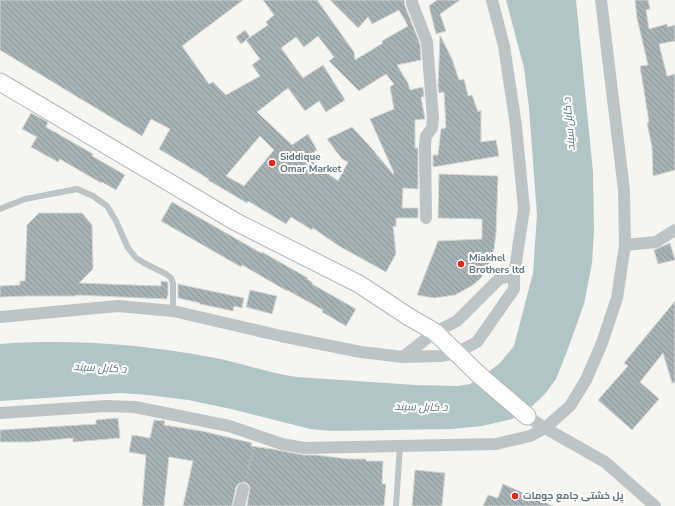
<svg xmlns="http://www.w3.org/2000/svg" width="675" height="506" viewBox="0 0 675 506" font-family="'Nunito Sans',Cairo,sans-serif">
<defs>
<pattern id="building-back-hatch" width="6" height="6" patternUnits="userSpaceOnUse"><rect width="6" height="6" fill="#a7b2b5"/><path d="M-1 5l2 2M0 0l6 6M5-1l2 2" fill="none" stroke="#8b9598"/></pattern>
</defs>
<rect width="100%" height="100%" fill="#f5f5f1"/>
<path fill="#b2c5c6" d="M506,0h70l17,172 1,60 -2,31 -8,41 -18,50 -10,25 -12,16 -14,13 -18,11 -30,7 -30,3 -120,2 -22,-2 -79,-20 -43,-9 -40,-5 -27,-2 -121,8v-57c71,-5 140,0 210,13 29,5 57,16 87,20l118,8 43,1 12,-2 12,-7 18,-14 14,-17 19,-73 4,-58 -8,-107 -5,-40z"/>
<path fill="url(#building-back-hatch)" stroke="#d6d6d4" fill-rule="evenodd" d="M0,0h243l-61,46 27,38 4,-2 13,13 34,-19 -8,-11 8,-6 -14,-19 22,-15 -2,-3 8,-7 -11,-15h54l37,52 1,8 28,-17 -1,-2 26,-15 -9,-16 -27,14 -4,-7 -10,11 -28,-28h74l1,6 15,38 1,16 -24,5 11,18 2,7 13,-3 1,10h-3l4,22 -10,1v28h3v41l-15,-1 -1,20h16v10h-22v9l-3,-1 3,28 -10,18 -47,-26 -26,-18 -1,2 -21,-13 -5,7 -38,-23 -1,2 -39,-23 1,-1 -50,-30 11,-20 -19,-10 -9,17 -142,-86zM318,36l16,21 -5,4 30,30 27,-17 8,10 -4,3 4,22 -24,10 24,54 -1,1 -26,-31 -15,-16 -25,12 15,20 6,3 -10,19 -32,-24 11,-7 -9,-16 -16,11 -35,-33 31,-24 17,23 14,-10 7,11 19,-12 -22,-35 -20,13 -22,-30 15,-11 8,10zM260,136l14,14 -30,36 -18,-10z
M437,0h23l-20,14 6,17 -10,3 -7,-28z
M635,0h13l2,9 -4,1 3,19 18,-5 1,3 7,-2v16l-16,3 8,32 8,-2v96l-22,6 -1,-29 -5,-24 2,-1 -9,-56 8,-1 -11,-47z
M245,30l5,7 -9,7 -5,-7z
M440,35l12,24 7,21 5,-1 4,17 4,-1 6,17 3,-2v32l15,-2 3,16 -66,11v-12h5l3,-26 5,-1 -2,-36 -5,1 -1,-6z
M31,113l17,9 -2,5 47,27 -1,2 33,19 -9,15 -14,-8 -1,1 -41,-24 -2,3 -27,-15 6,-10 -15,-8z
M439,174l59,2 -2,57 -2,16 -3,10 -4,10 -6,9 -8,7 -18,10 -21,3 -17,-3 21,-54 44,-2v-20l-44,-1z
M172,202l89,51 1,-1 46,26 -1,1 6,4 -1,1 44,25 -10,17 -24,-14 1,-2 -36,-20v1l-45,-26 -1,2 -80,-46z
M39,213h43l10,12 1,44 -14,14 82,3v-5l7,1v14h-1v3l-91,-4v1h-48l-28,1v-11l20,-1v-4h5l2,-56z
M670,243l5,17 -17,4 -4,-14z
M178,284l66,14 -2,10 -8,-2 -1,5 -33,-7v-1l-22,-5z
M250,290l27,6 -5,18 -26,-7z
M675,301v82h-3l-9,-30 -23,29 19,17 -27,31 -34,-30 30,-34 -4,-3z
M118,418l2,20 -47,4v-4l-43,4h-30v-12l96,-6v-4z
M154,420l11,1 -1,4 38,6 50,12 -1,3 21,3 31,6h13l32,4h18v2h17l-1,23h4l-2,22h-137l3,-19 -2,-3 -4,-2 -6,2 -2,3 -4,19h-49l10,-45 -24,-4 -5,49h-22l4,-51 -17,-3 3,-17 18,3z
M415,470l30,3 -3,33h-30z
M503,484l50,22h-70l5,-11 10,3z"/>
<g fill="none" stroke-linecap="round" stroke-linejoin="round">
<defs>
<path id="secondary" d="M0,82l236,140 123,62 50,33 26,15 42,41 50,43"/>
</defs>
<use href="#secondary" stroke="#b0b8bb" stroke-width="19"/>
<path stroke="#b7bcbd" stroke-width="2" stroke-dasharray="2 2" stroke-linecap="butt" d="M246,477l8,-30"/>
<path stroke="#bdc4c6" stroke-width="6" d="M0,209l25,-10 52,-10 16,7 14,10 9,15 12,27 8,10 8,5 22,11 5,4 2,5v28
M396,506l4,-60"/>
<path stroke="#bdc4c6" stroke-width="12" d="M412,0v3l15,39 6,76 -1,10 -6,8 -1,9 1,73
M625,245l31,-3 19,-12
M0,317l118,-11 55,5 108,25 80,16 42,5 37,-1 16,-3 21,-11 37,-53v-14l10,-66 -8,-83 -12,-80 -12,-46
M403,357l32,-25 22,-11 42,-42 15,-4
M0,413l106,-7 29,1 94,19 53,18 22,4 192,-4 34,-8 15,-8 25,-22 16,-26 16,-37 15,-45 8,-53 -1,-55 -23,-190
M527,416l18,12 60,34 50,44
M239,506l4,-17"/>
<use href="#secondary" stroke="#fff" stroke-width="17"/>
</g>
<g fill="#ea241c" stroke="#fff" stroke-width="1.5">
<circle cx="272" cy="163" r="4"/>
<circle cx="461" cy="264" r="4"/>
<circle cx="515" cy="496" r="4"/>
</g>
<g text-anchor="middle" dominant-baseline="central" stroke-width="4" stroke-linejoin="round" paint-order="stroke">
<g font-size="10" font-weight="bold" fill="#5f767e" stroke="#fff" text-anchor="start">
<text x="280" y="157">Siddique<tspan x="280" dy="12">Omar Market</tspan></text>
<text x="469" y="258">Miakhel<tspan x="469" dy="12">Brothers ltd</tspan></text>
<text x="523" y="496">پل خشتی جامع جومات</text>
</g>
<g font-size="11" font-style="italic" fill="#5a787a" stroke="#fff">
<text transform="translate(569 124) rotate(-95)">د کابل سيند</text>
<text transform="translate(100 368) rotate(3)">د کابل سيند</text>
<text transform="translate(421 407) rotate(1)">د کابل سيند</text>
</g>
</g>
</svg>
